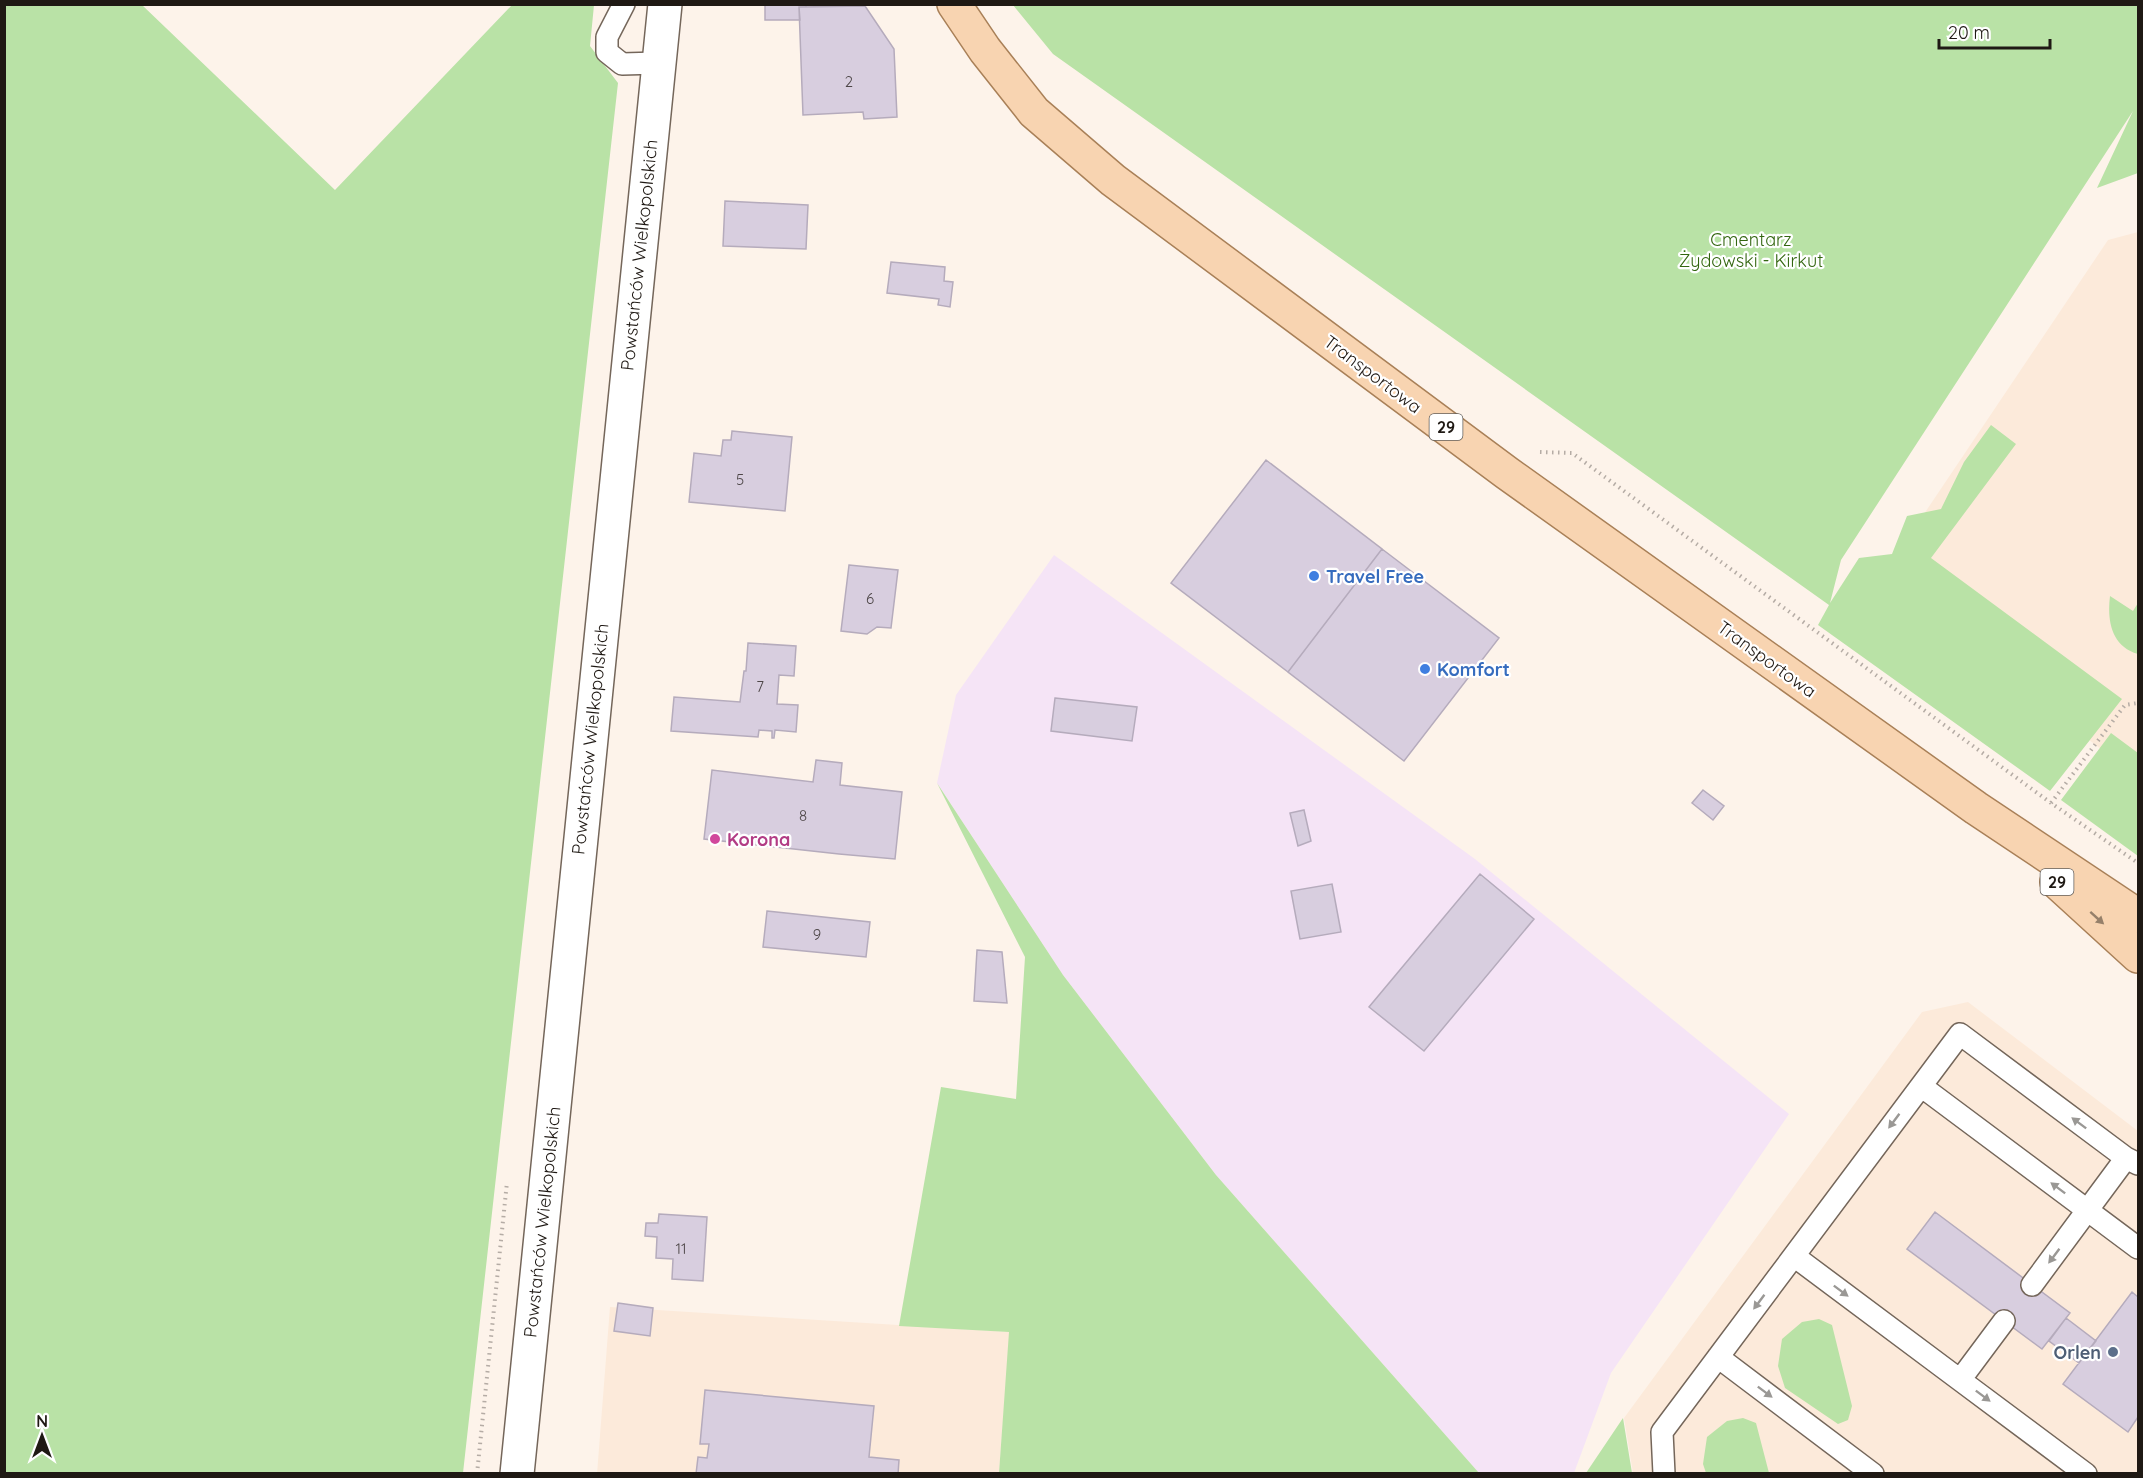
<svg xmlns="http://www.w3.org/2000/svg" width="2143" height="1478" viewBox="0 0 2143 1478" font-family="Quicksand,sans-serif">
<rect width="100%" height="100%" fill="#fdf3ea"/>
<path fill="#fceada" d="M2138,232v546l-257,-200 227,-338z
M1968,1002l170,129v342h-505l-9,-55 298,-406z
M610,1307l400,25 -11,141 -402,1z"/>
<path fill="#f5e4f6" d="M1054,555l421,304 314,255 -178,259 -37,100h-95l-263,-298 -153,-200 -126,-192 19,-88z"/>
<path fill="#b9e2a6" d="M5,5h137l193,185 177,-185h82l-4,41 28,37 -155,1390 -458,1z
M1013,5h1125v168l-41,15 36,-77 -292,449 -11,43 29,-45 33,-4 15,-38 34,-7 23,-47 27,-37 25,19 -85,114 191,141 -72,92 -232,-166 11,-20 -776,-551z
M2110,596l23,15 5,-8v51c-27,-8 -31,-34 -28,-58z
M2111,733l27,20v103l-77,-56z
M937,783l126,192 153,200 263,298h-480l10,-141 -110,-6 42,-239 75,12 9,-142z
M1819,1319l13,6 20,81 -4,14 -10,4 -53,-36 -7,-22 4,-27 20,-17z
M1623,1418l9,55h-46z
M1743,1418l13,5 13,50h-63l-3,-9 4,-27 20,-16z"/>
<path fill="#d8cedf" stroke="#b5abbc" stroke-width="1.5" d="M765,4h41v3h-7l1,13h-35z
M865,6l29,43 3,68 -33,2 -1,-7 -60,3 -4,-108z
M725,201l83,4 -2,44 -83,-3z
M891,262l54,5 -1,14 9,1 -3,25 -12,-2 1,-6 -52,-6z
M732,431l60,6 -7,74 -96,-9 5,-49 27,3 2,-16h8z
M1266,460l116,89 -94,123 -117,-89z
M1382,549l117,89 -95,123 -116,-89z
M849,565l49,5 -7,58 -14,-1 -10,7 -26,-3z
M748,643l48,3 -2,30 -15,-1 -2,29 21,1 -2,27 -21,-2 -1,8h-2v-7l-13,-1 -1,7 -87,-6 3,-34 66,5 4,-31h2z
M1055,698l82,9 -5,34 -81,-10z
M816,760l26,3 -2,22 62,7 -7,67 -56,-5 -135,-15 8,-69 101,12z
M1703,790l21,16 -11,14 -21,-17z
M1304,810l7,31 -13,5 -8,-33z
M1480,874l54,45 -110,132 -55,-44z
M1332,884l9,48 -41,7 -9,-48z
M767,911l103,11 -4,35 -103,-10z
M977,950l25,2 5,51 -33,-2z
M1935,1212l135,101 -28,36 -135,-100z
M659,1214l48,3 -4,64 -31,-2 1,-20 -17,-1 1,-21 -12,-1 1,-13h12z
M2132,1292l6,5v120l-10,15 -65,-48z
M618,1303l35,5 -3,28 -36,-5z
M2066,1318l30,23 -17,22 -30,-22z
M705,1390l169,16 -5,51 30,3 -1,14h-202l2,-17 9,1 2,-14h-9z"/>
<g fill="none" stroke-linecap="round" stroke-linejoin="round">
<defs>
<path id="service" d="M624,4l-17,33v15l15,12 36,-1
M1921,1086l217,162
M1794,1256l166,124
M2032,1285l94,-127
M2004,1321l-44,59 126,94
M1718,1357l155,117
M1664,1474l-2,-42 298,-398 166,124 12,6"/>
<path id="minor" d="M517,1474l148,-1470"/>
<path id="primary" d="M954,4l31,46 49,62 79,68 394,293 469,335 162,108
M2057,882l81,74"/>
</defs>
<use href="#service" stroke="#74665a" stroke-width="24"/>
<use href="#minor" stroke="#74665a" stroke-width="36"/>
<use href="#primary" stroke="#a98058" stroke-width="36"/>
<path stroke="#b5aca5" stroke-width="4" stroke-dasharray="1.5 4.5" stroke-linecap="butt" d="M1540,452l32,1 479,350 87,60
M2051,803l74,-98 13,-2
M477,1474l30,-292"/>
<use href="#service" stroke="#fff" stroke-width="21"/>
<use href="#minor" stroke="#fff" stroke-width="33"/>
<use href="#primary" stroke="#f8d4b1" stroke-width="33"/>
</g>
<defs><path id="oneway-solid" d="M-6-.8H1V-3.2L6.5 0L1 3.2V.8H-6Z" transform="scale(1.5)"/></defs>
<use fill="#96806a" href="#oneway-solid" transform="translate(2097 918) rotate(42)"/>
<g fill="#9a9895">
<use href="#oneway-solid" transform="translate(1894 1121) rotate(127)"/>
<use href="#oneway-solid" transform="translate(2079 1123) rotate(-143)"/>
<use href="#oneway-solid" transform="translate(2058 1188) rotate(-143)"/>
<use href="#oneway-solid" transform="translate(2054 1256) rotate(127)"/>
<use href="#oneway-solid" transform="translate(1841 1291) rotate(37)"/>
<use href="#oneway-solid" transform="translate(1759 1302) rotate(127)"/>
<use href="#oneway-solid" transform="translate(1765 1392) rotate(37)"/>
<use href="#oneway-solid" transform="translate(1983 1396) rotate(37)"/>
</g>
<g fill="#3f7fe0" stroke="#fff" stroke-width="2">
<circle cx="1314" cy="576" r="6"/>
<circle cx="1425" cy="669" r="6"/>
</g>
<circle fill="#d1479c" stroke="#fff" stroke-width="2" cx="715" cy="839" r="6"/>
<circle fill="#5c6f8a" stroke="#fff" stroke-width="2" cx="2113" cy="1352" r="6"/>
<g text-anchor="middle" dominant-baseline="central" stroke-width="4.5" stroke-linejoin="round" paint-order="stroke">
<g font-size="15" fill="#4d4647">
<text x="849" y="81">2</text>
<text x="740" y="479">5</text>
<text x="870" y="598">6</text>
<text x="760" y="686">7</text>
<text x="803" y="815">8</text>
<text x="817" y="934">9</text>
<text x="681" y="1248">11</text>
</g>
<g fill="#fff" stroke="#625e5a" stroke-width="1.5">
<rect x="1429.5" y="414" width="33" height="26" rx="4.5"/>
<rect x="2040.5" y="869" width="33" height="26" rx="4.5"/>
</g>
<g font-size="16" font-weight="bold" fill="#1f1914">
<text x="1446" y="427">29</text>
<text x="2057" y="882">29</text>
</g>
<g font-size="18" fill="#336610" stroke="#fff">
<text x="1751" y="239">Cmentarz<tspan x="1751" dy="21">Żydowski - Kirkut</tspan></text>
</g>
<g font-size="18" fill="#1f1914" stroke="#fff">
<text transform="translate(639 255) rotate(-84)">Powstańców Wielkopolskich</text>
<text transform="translate(1373 374) rotate(37)">Transportowa</text>
<text transform="translate(1767 659) rotate(36)">Transportowa</text>
<text transform="translate(590 739) rotate(-84)">Powstańców Wielkopolskich</text>
<text transform="translate(542 1222) rotate(-84)">Powstańców Wielkopolskich</text>
</g>
<g font-size="18" font-weight="bold" fill="#366cbe" stroke="#fff" text-anchor="start">
<text x="1326" y="576">Travel Free</text>
<text x="1437" y="669">Komfort</text>
</g>
<g font-size="18" font-weight="bold" fill="#b23c85" stroke="#fff" text-anchor="start">
<text x="727" y="839">Korona</text>
</g>
<g font-size="18" font-weight="bold" fill="#4e5e75" stroke="#fff" text-anchor="end">
<text x="2101" y="1352">Orlen</text>
</g>
</g>
<rect width="2143" height="1478" fill="none" stroke="#1f1914" stroke-width="12"/>
<g transform="translate(42 1436)" stroke="#ffffff" stroke-width="4.5" paint-order="stroke">
<path d="M0-4.5L10 22L0 15L-10 22Z" fill="#1f1914"/>
<text y="-9" font-size="16" font-weight="bold" text-anchor="middle" fill="#1f1914">N</text>
</g>
<path d="M1939 39v9h111v-9" fill="none" stroke="#1f1914" stroke-width="3"/>
<text x="1948" y="39" font-size="18" fill="#1f1914" stroke="#ffffff" stroke-width="4.5" paint-order="stroke">20 m</text>
</svg>
